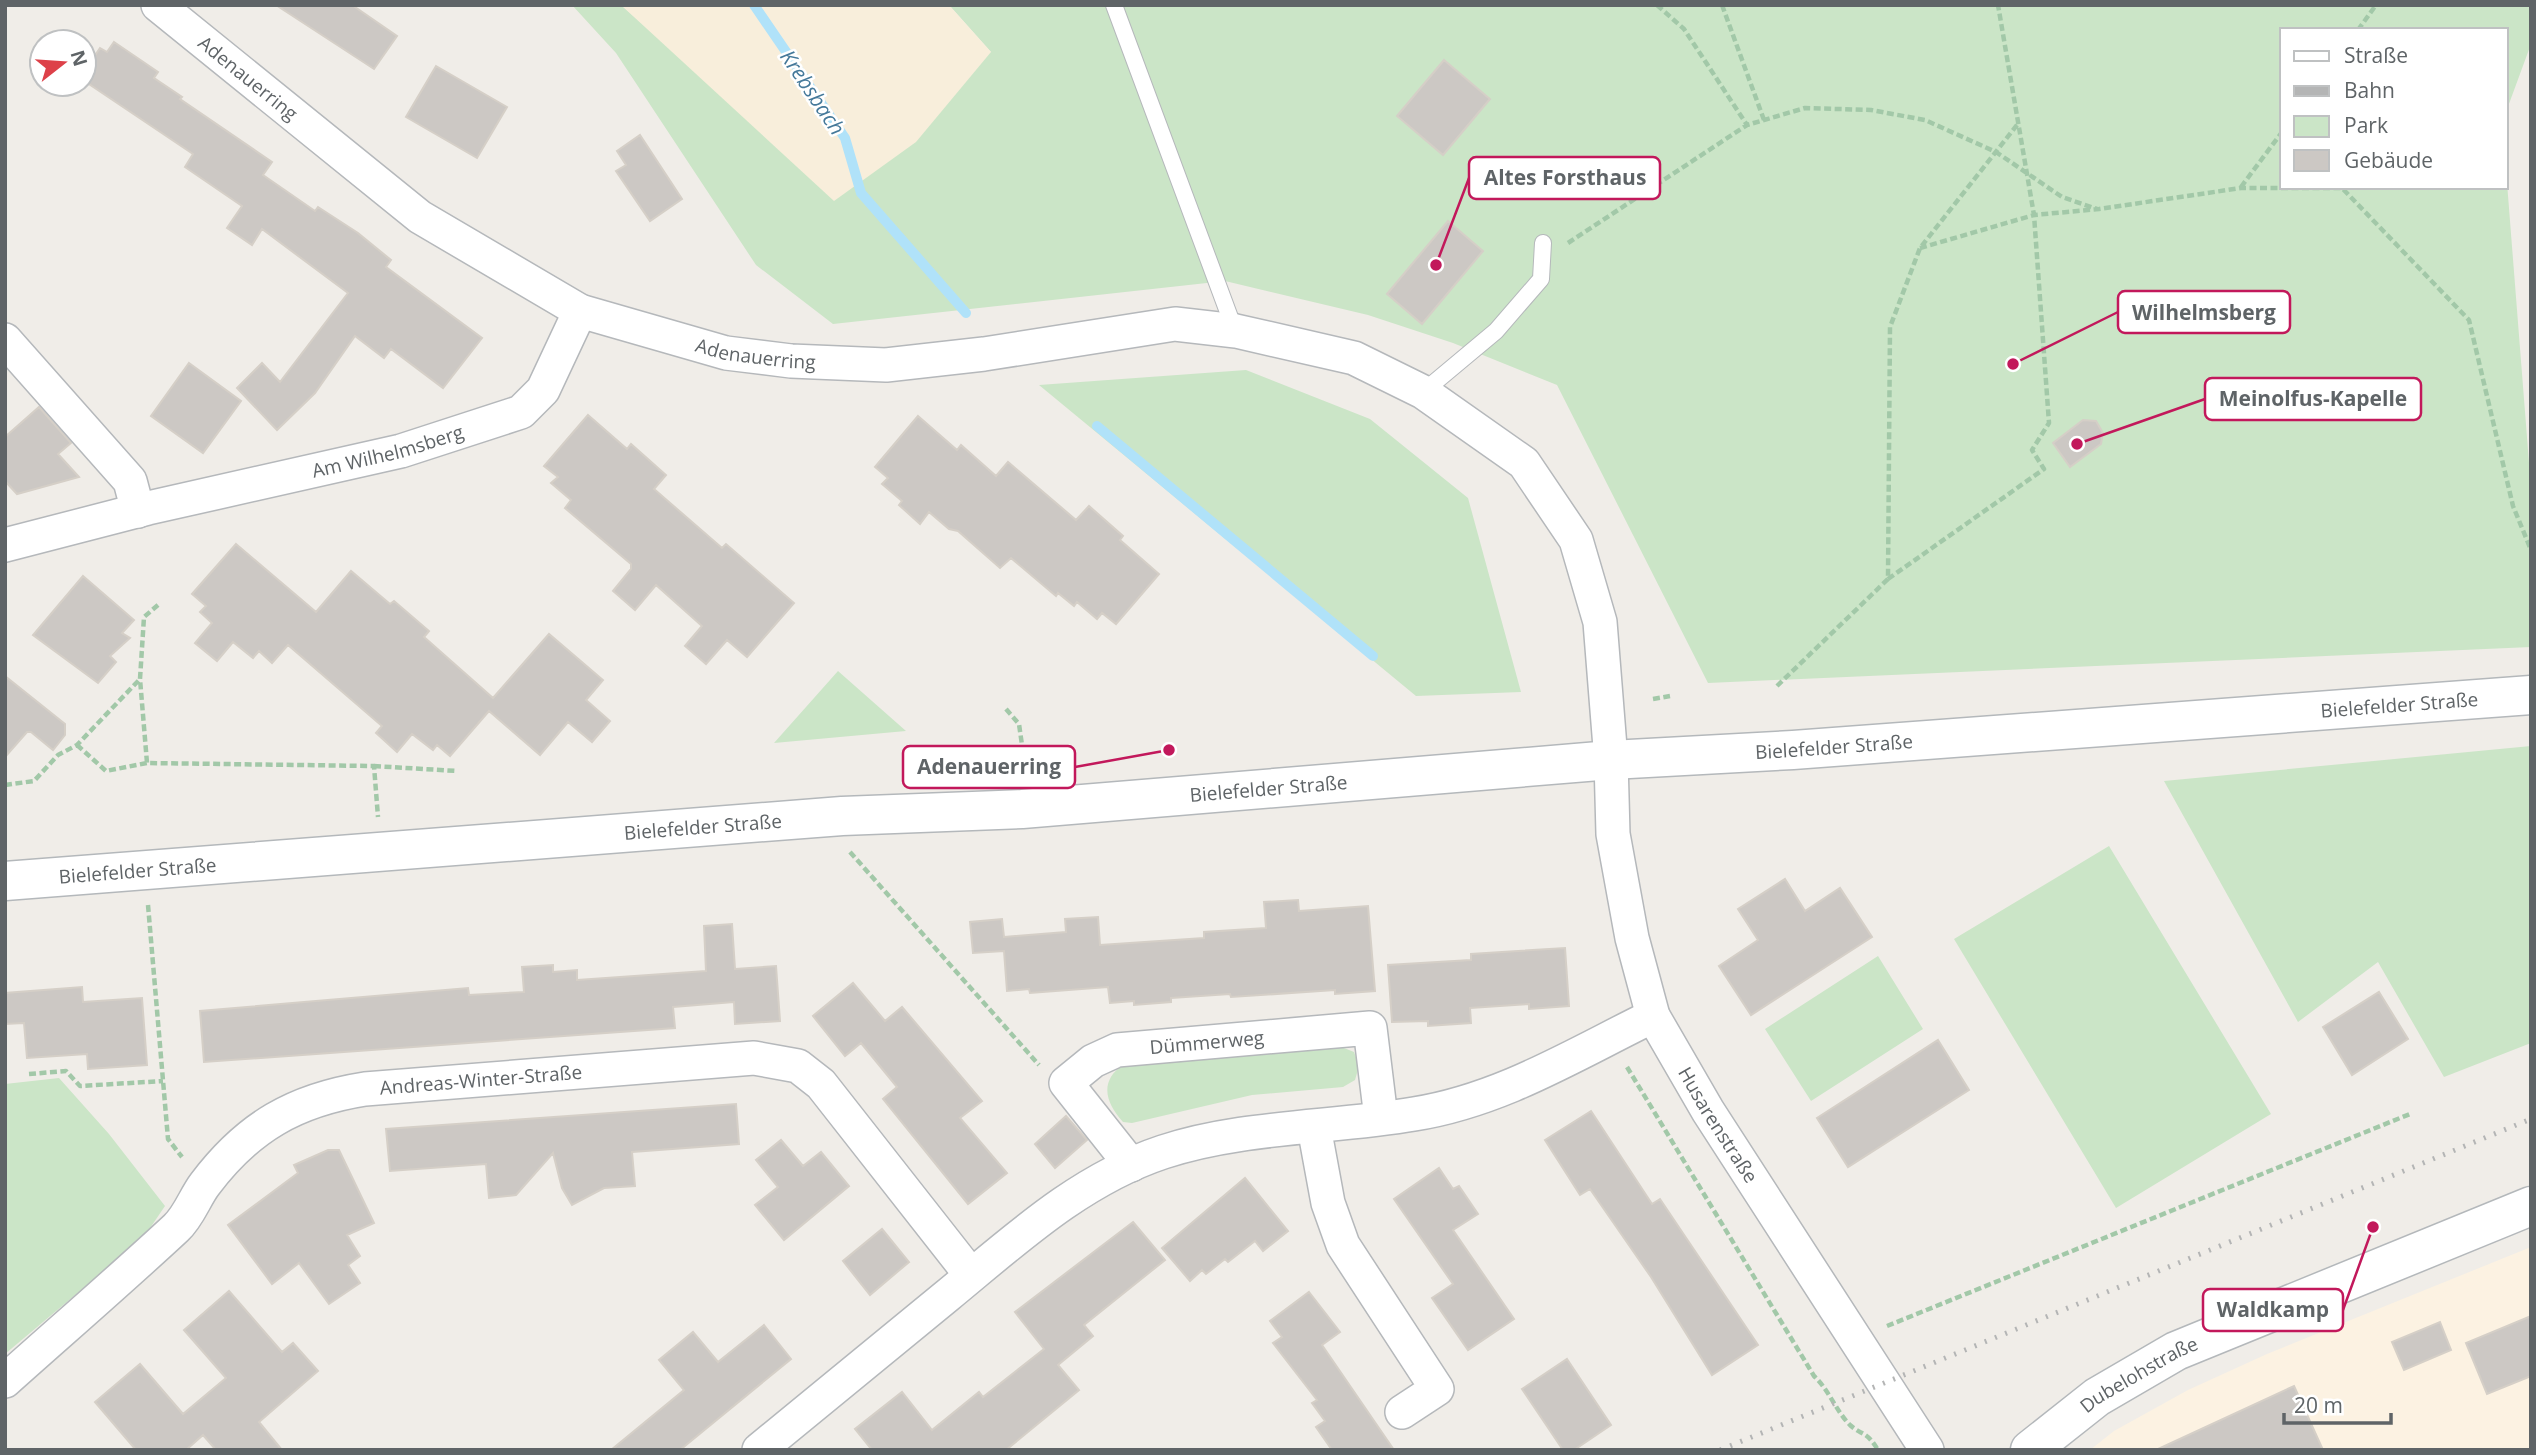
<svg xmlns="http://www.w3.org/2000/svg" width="2536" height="1455" viewBox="0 0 2536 1455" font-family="'Open Sans',sans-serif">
<rect width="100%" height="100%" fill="#f0ede8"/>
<path fill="#fcf2e2" d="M2531,1247v203h-441l24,-19 74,-41 79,-36z"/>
<path fill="#cbe5c7" d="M572,5h49l25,22 345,25 -42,-47h1582v39l-25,68v-82h-224v157h224v-17l25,318v159l-823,36 -151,-298 -104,-42 -85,-28 -143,-34 -392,43 -77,-59 -140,-212z
M1246,370l124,49 98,79 53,194 -105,4 -377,-311z
M838,671l68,60 -132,12z
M2531,746v297l-87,34 -66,-115 -80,60 -134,-241z
M2109,846l162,268 -155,94 -162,-269z
M1878,956l45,73 -112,72 -46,-72z
M1339,1046l15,6 5,14 -4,14 -12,7 -91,8 -120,28 -9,-1c-18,-20 -24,-41 1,-58z
M59,1078l50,56 56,72 -21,31 -139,117v-270z"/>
<path fill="#f8eedb" d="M621,5h328l42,47 -75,90 -82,59z"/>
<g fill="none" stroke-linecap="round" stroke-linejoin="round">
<path stroke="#b0e2f9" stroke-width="10" d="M754,5l91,133 16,55 105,120
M1097,426l276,230"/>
</g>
<path fill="#ccc8c4" stroke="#d5cfc7" stroke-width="2" d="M276,5h76l45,31 -23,33z
M114,42l44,30 -4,6 28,19 -2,2 92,63 -9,13 52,36 3,-4 40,26 33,27 -5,7 96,71 -39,50 -52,-39 -7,9 -29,-22 -40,57 -38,37 -40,-42 25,-25 18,19 68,-89 -86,-64 -10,16 -25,-17 15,-22 -57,-39 8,-13 -107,-72 6,-7 -7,-5 15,-22 7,4z
M1444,60l46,39 -47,56 -46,-39z
M436,66l71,41 -30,51 -71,-41z
M640,135l42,64 -32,22 -34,-50 10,-6 -9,-14z
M1448,221l35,30 -61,73 -35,-30z
M189,363l52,38 -38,52 -52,-37z
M39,407l32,36 -13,11 21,23 -62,17 -12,-13v-44z
M588,415l39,34 4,-5 35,31 -12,14 68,59 4,-4 68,59 -47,54 -20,-17 -21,24 -21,-18 17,-20 -46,-41 -21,25 -22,-19 18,-22v-5l-66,-56 6,-8 -20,-17 7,-6 -14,-11z
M918,416l39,34 4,-5 35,31 12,-14 68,58 13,-14 34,30 -3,4 39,34 -43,50 -14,-11 -5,6 -20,-17 -3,4 -16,-13 -2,3 -45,-38 -11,10 -42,-37 -9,-2 -20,-17 -9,12 -21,-19 3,-4 -20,-17 6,-6 -13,-11z
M2083,420l13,1 7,12 -2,11 -31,23 -17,-24z
M236,544l80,68 35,-41 39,33 4,-3 35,30 -5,6 69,61 56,-64 54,46 -17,20 24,21 -18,21 -24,-20 -28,33 -51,-44 -39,45 -13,-11 -4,5 -21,-16 -15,18 -21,-19 6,-7 -94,-81 -16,18 -13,-12 -6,7 -20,-16 -16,19 -22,-18 17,-20 -12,-11 6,-6 -14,-12z
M83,576l51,44 -12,13 8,5 -20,18 6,6 -18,21 -65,-48z
M5,676l60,48v11l-12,15 -22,-18h-4l-22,25z
M1785,879l20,32 35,-23 32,49 -121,78 -32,-49 39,-26 -20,-31z
M1298,900l1,11 69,-5 7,85 -40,3v-4l-104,7 -1,-3 -59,4v4l-37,3v-4l-24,2 -2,-16 -78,6 -1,-4 -22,2 -3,-40 -31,2 -3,-31 32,-3 2,18 62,-5 -1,-13 33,-2 2,28 104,-7v-6l62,-4 -2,-26z
M732,924l3,45 41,-3 4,55 -45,3 -1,-22 -61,5 2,21 -471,34 -4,-51 268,-23 1,7 55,-3 -2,-25 31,-2v7l24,-2v10l129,-9 -2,-45z
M1565,948l4,58 -40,3v-5l-59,4 1,15 -43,3v-5l-36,1 -4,-57 83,-5v-6z
M853,983l32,38 17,-14 80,94 -22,17 47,55 -39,31 -85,-105 14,-12 -36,-44 -16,13 -32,-40z
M82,987l1,15 59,-4 5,67 -59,4 -1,-15 -60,4 -3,-35 -19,1v-31z
M2379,992l29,47 -56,36 -29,-48z
M1938,1040l31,50 -121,77 -31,-49z
M736,1104l3,40 -107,8 3,34 -31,2 -32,17 -10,-17 -9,-35 -37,42 -27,3 -3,-34 -96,7 -4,-42z
M1591,1111l61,93 8,-5 98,146 -46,30 -61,-98 -61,-88 -10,6 -35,-55z
M1066,1116l21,24 -32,28 -20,-24z
M781,1140l22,26 18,-14 28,34 -65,54 -29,-35 23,-18 -22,-27z
M328,1150h11l35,73 -27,12 13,21 -12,9 12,18 -31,21 -30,-41 -27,21 -44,-59 70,-52 -4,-8z
M1439,1168l14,21 6,-3 19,28 -25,16 61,89 -46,31 -36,-52 21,-14 -59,-85z
M1245,1178l43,53 -25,20 -8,-10 -27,21 -3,-3 -19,15 -4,-4 -12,11 -28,-33z
M1133,1222l32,38 -81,65 9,11 -35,29 21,25 -73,60h-134l-17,-21 47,-37 30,38 47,-38 4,5 61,-48 -29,-37z
M882,1229l27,33 -39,33 -27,-34z
M229,1291l53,61 11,-9 25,28 -59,51 23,28h-66l-13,-15 -17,15h-50l-41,-48 45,-38 43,50 43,-36 -42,-48z
M1309,1292l31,40 -18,13 72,105h-62l-16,-23 9,-6 -13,-18 5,-3 -44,-57 9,-6 -12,-16z
M2531,1316v60l-44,18 -21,-51z
M2440,1322l11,28 -47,20 -12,-28z
M764,1325l27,34 -111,91h-69l73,-60 -25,-30 34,-28 25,30z
M1567,1359l44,66 -37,25h-11l-41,-61z
M2294,1386l29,64h-167z"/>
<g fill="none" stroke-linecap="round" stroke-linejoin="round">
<defs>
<path id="lane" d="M1114,5l121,326
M1423,392l73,-61 45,-52 2,-36"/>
<g id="street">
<path id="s1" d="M158,5l262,212 160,94 146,42 65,8 95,4 98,-11 191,-30 61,7 118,27 69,34 101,71 52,77 24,82 11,138 2,74 19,104 21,78 55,95 219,339"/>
<path d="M5,340l125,141 8,30"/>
<path id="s2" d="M5,545l143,-37 253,-57 120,-39 22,-22 37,-79"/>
<path d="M1314,1127l14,76 15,42 94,144 -35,23"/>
<path id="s3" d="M1131,1165l-65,-82 27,-22 24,-11 253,-22 11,90"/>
<path id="s4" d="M5,1381c57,-51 115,-101 171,-153 13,-12 19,-31 29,-44 43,-57 90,-84 160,-95l389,-31 44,8 23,18 150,191"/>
<path d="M759,1450c63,-52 126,-104 189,-155 67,-55 131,-115 215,-143 78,-26 170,-24 251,-38 88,-14 161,-60 239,-98"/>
</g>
<g id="secondary">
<path id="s5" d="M5,881l837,-65 180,-7 589,-49 182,-10 738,-55"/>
<path id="s6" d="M2030,1450l67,-53 79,-46 355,-145"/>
</g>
</defs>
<use href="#lane" stroke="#b5b8bb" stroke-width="18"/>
<use href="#street" stroke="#b5b8bb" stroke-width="36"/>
<use href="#secondary" stroke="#b4b8bb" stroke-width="41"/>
<path stroke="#a2c8a8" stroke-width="4.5" stroke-dasharray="7 3.5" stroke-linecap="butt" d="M1657,5l27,24 63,96
M1722,5l42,115
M2358,30l18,-25
M2241,187l41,-55
M1568,243l179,-118 58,-17 66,2 54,10 71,32 66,45 35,12
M1920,248l114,-33 65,-6 142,-21h101l127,132 44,186 18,44
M1888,579l156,-110 -12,-19 17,-27 -15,-208 -36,-210
M158,605l-14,12 -4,62 7,84 227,3 4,51
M1777,686l111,-107 2,-252 30,-79 97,-123
M1653,699l17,-3
M1006,709l13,15 6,42
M77,745l29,26 41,-8
M374,766l83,5
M5,785l29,-4 24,-26 19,-10 63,-66
M850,852l189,213
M148,905l20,234 14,18
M1627,1067l187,309c15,14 22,35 36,49 12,11 16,5 28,25
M29,1074l37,-3 14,15 83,-5
M1887,1326l523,-212"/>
<use href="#lane" stroke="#fff" stroke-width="16"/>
<use href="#street" stroke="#fff" stroke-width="33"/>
<use href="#secondary" stroke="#fff" stroke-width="38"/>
<path stroke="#b4b5b5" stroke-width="5" stroke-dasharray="2 9" stroke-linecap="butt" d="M1720,1450l811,-331"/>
</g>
<g text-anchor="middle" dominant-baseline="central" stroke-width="5" stroke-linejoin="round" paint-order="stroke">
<g font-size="19" fill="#5f6467" stroke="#fff">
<text stroke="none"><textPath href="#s1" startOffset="116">Adenauerring</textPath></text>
<text stroke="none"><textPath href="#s1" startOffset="704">Adenauerring</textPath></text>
<text stroke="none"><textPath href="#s2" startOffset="394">Am Wilhelmsberg</textPath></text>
<text stroke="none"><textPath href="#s5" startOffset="2401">Bielefelder Straße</textPath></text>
<text stroke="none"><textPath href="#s5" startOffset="1834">Bielefelder Straße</textPath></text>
<text stroke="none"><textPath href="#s5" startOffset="1267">Bielefelder Straße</textPath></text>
<text stroke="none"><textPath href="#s5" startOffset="700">Bielefelder Straße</textPath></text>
<text stroke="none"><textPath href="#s5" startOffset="133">Bielefelder Straße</textPath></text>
<text stroke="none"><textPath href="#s3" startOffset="256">Dümmerweg</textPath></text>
<text stroke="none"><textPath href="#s4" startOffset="590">Andreas-Winter-Straße</textPath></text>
<text stroke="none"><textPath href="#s1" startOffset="2214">Husarenstraße</textPath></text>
<text stroke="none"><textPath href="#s6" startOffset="133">Dubelohstraße</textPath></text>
</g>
<g font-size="21" font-style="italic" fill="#45799a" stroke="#fff">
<text transform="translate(813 92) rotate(56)">Krebsbach</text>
</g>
</g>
<path fill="none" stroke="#c2185b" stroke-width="2.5" d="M1436 265L1469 178M2013 364L2118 312M2077 444L2205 399M1169 750L1075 767M2373 1227L2343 1310"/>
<g fill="#c2185b" stroke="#fff" stroke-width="2.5">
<circle cx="1436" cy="265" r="7"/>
<circle cx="2013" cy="364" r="7"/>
<circle cx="2077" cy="444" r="7"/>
<circle cx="1169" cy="750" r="7"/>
<circle cx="2373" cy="1227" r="7"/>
</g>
<g fill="#fff" stroke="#c2185b" stroke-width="2.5">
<rect x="1469" y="157" width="191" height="42" rx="7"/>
<rect x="2118" y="291" width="172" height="42" rx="7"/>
<rect x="2205" y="378" width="216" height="42" rx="7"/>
<rect x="903" y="746" width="172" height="42" rx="7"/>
<rect x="2203" y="1289" width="140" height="42" rx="7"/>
</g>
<g font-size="21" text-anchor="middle" font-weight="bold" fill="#5f6467">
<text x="1565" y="185">Altes Forsthaus</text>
<text x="2204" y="320">Wilhelmsberg</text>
<text x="2313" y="406">Meinolfus-Kapelle</text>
<text x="989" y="774">Adenauerring</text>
<text x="2273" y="1317">Waldkamp</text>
</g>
<rect width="2536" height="1455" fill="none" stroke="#5f6467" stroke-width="14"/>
<rect x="2280" y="28" width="228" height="161" fill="#ffffff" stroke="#bfc1c2" stroke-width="2"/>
<rect x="2294" y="51" width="35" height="10" fill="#ffffff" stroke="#bfc1c2" stroke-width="2"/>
<text x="2344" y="63" font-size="21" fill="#5f6467">Straße</text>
<rect x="2294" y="86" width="35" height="10" fill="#b4b5b5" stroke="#bfc1c2" stroke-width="2"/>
<text x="2344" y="98" font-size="21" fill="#5f6467">Bahn</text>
<rect x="2294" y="116" width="35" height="21" fill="#cbe5c7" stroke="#bfc1c2" stroke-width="2"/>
<text x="2344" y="133" font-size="21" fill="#5f6467">Park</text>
<rect x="2294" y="150" width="35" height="21" fill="#ccc8c4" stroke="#bfc1c2" stroke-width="2"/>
<text x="2344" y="168" font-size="21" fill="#5f6467">Gebäude</text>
<g transform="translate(63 63) rotate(73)"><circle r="33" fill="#ffffff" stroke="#bfc1c2" stroke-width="2"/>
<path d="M0-5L12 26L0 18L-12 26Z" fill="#dd4149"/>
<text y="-10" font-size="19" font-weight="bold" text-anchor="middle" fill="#5f6467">N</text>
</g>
<path d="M2284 1413v10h107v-10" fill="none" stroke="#5f6467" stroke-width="3.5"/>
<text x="2294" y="1413" font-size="21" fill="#5f6467" stroke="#ffffff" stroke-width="5" paint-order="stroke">20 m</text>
</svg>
